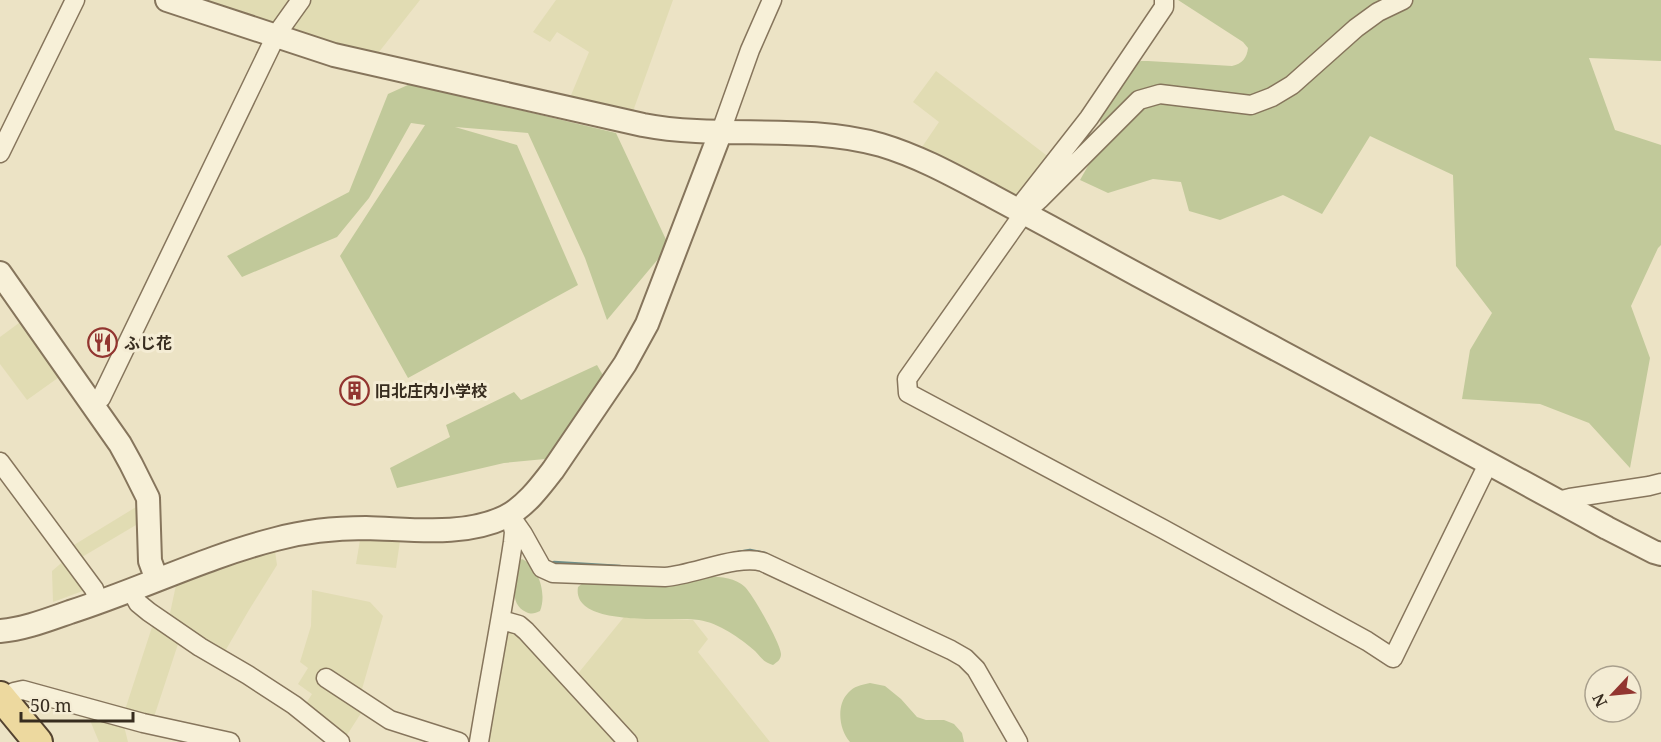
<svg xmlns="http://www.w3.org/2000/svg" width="1661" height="742" viewBox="0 0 1661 742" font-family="'Noto Serif','Noto Sans JP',serif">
<rect width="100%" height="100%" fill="#ece3c5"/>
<path fill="#e1dcb3" d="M192,0h101l-18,24z
M310,0h110l-45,57 -86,-28z
M556,0h117l-41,114 -63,-14 20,-48 -32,-20 -7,10 -17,-10z
M936,71l114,87 -31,40 -99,-48 19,-28 -26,-20z
M23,320l39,55 -35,25 -27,-36v-27z
M141,504v18l-64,38 -8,-12z
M360,540l40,1 -4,27 -40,-4z
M275,551l2,14 -28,45 -25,43 -55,-35 7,-33 83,-30z
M66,559l22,30 -35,13 -1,-31z
M312,590l58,12 13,14 -23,80 5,11 -20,31 -40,-33 7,-11 -14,-10 10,-16 -8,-6 11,-36z
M624,617l69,3 15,19 -10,13 72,90h-133l-61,-66z
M153,624l26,17 -26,79 -29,-7z
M506,631h9l104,111h-133z
M87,713l36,9 5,20h-29z"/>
<path fill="#c1c99a" d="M1178,0h483v61l-72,-3 26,72 46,15v100l-3,3 -27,58 19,52 -20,110 -41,-45 -49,-19 -78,-5 8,-49 22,-37 -36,-47 -3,-91 -83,-39 -48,78 -39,-19 -63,25 -31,-9 -8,-29 -28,-3 -45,14 -28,-13 21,-37 -1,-30 34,-49 7,-3h7l84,5c10,-2 15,-8 16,-18l-5,-6z
M410,84l206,49 53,113 -62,74 -22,-62 -57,-125 -73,-6 62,18 61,140 -170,93 -68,-122 85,-131 -14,-2 -42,75 -32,39 -95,40 -15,-21 122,-64 39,-98z
M597,365l7,12 -59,82 -41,4 -107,25 -7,-20 60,-31 -4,-12 68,-33 7,8z
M522,559c17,8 25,35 18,52 -5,2 -8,4 -14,1 -19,-9 -10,-34 -7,-51z
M709,576c12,1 27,2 36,11 8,8 36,57 36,67 0,6 -4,8 -8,11 -11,-4 -11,-7 -18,-14 -15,-13 -36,-28 -56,-31 -25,-4 -128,9 -121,-33l6,-5z
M870,683l15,3 16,13 16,18 9,3h18l10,4 8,9 2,9h-114c-11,-12 -14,-37 -2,-49 6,-7 13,-8 22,-10z"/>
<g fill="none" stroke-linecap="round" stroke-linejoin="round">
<path stroke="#6e8d87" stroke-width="4.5" d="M738,553l12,-2 15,3
M554,563l66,4"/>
<defs>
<path id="minor" d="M1403,0l-25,12 -22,16 -64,57 -20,12 -21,8 -91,-11 -21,6 -99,99 -16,14 -117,166 1,14 255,136 204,112 26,17 95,-194
M721,131l29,-81 22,-50
M0,153l75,-153
M1024,205v-4l65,-83 75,-111v-7
M92,405l9,-7 170,-352 10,-18 20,-28
M0,462l94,127 5,14
M1558,501l12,-3 79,-12 12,-3
M509,514l14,20 19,34 11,5 112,4c29,-2 73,-23 98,-15l188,88 14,8 11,11 42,73
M131,590l7,13 11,9 51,35 48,28 46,30 46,37
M501,620l18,5 7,6 102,111
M326,678l64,42 69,22
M4,701l10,-9 9,-2 120,33 87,19
M479,742c11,-67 24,-133 34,-200l1,-10 -3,-13"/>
<path id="tertiary" d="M167,0l167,55 309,70c78,15 160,-2 238,20 40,12 75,32 111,51 49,26 97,52 146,79 156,84 313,167 469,253l47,24 7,2
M0,273l120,171 11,20 17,34 2,63 7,19
M0,631c24,-2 47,-11 70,-19 69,-22 135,-55 206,-73 29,-8 60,-11 90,-11 45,1 97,9 139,-11 20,-10 35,-30 48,-47l72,-106 22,-40 74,-193"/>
<path id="primary" d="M0,696l38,46"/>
</defs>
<use href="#minor" stroke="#86755c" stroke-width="21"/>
<use href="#tertiary" stroke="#86755c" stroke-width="26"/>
<use href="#primary" stroke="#544330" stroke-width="32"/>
<use href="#minor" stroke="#f7f0d8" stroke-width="18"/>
<use href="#tertiary" stroke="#f7f0d8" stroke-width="22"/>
<use href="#primary" stroke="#edd99f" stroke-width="28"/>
</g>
<defs>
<symbol id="restaurant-ring" viewBox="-11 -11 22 22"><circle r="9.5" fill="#f4ecd4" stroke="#923530" stroke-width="1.5"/><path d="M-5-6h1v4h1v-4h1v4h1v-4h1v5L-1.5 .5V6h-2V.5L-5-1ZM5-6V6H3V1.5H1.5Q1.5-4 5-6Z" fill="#923530"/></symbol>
<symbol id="building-ring" viewBox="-11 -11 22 22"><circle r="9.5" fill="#f4ecd4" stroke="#923530" stroke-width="1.5"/><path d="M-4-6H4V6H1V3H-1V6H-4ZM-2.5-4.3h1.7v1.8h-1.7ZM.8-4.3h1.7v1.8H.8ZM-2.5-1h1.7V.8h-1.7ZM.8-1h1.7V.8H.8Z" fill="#923530"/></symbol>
</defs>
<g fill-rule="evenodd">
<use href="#restaurant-ring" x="86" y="326" width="33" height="33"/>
<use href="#building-ring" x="338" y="374" width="33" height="33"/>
</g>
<g text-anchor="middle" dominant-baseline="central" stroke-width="6" stroke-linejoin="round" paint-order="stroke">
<g font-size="16" font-weight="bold" fill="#372c1f" stroke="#f4ecd4" text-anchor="start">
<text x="124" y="343">ふじ花</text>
<text x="375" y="391">旧北庄内小学校</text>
</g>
</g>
<g transform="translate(1613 694) rotate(244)"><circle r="28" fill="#f4ecd4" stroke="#a89f8c" stroke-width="1.5"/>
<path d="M0-4.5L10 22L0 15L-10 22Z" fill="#923530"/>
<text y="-9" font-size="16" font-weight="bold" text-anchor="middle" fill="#372c1f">N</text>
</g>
<path d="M21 712v9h112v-9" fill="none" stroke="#372c1f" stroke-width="3"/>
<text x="30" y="712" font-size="18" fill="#372c1f" stroke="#f4ecd4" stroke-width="4.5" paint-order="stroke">50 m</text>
</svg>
